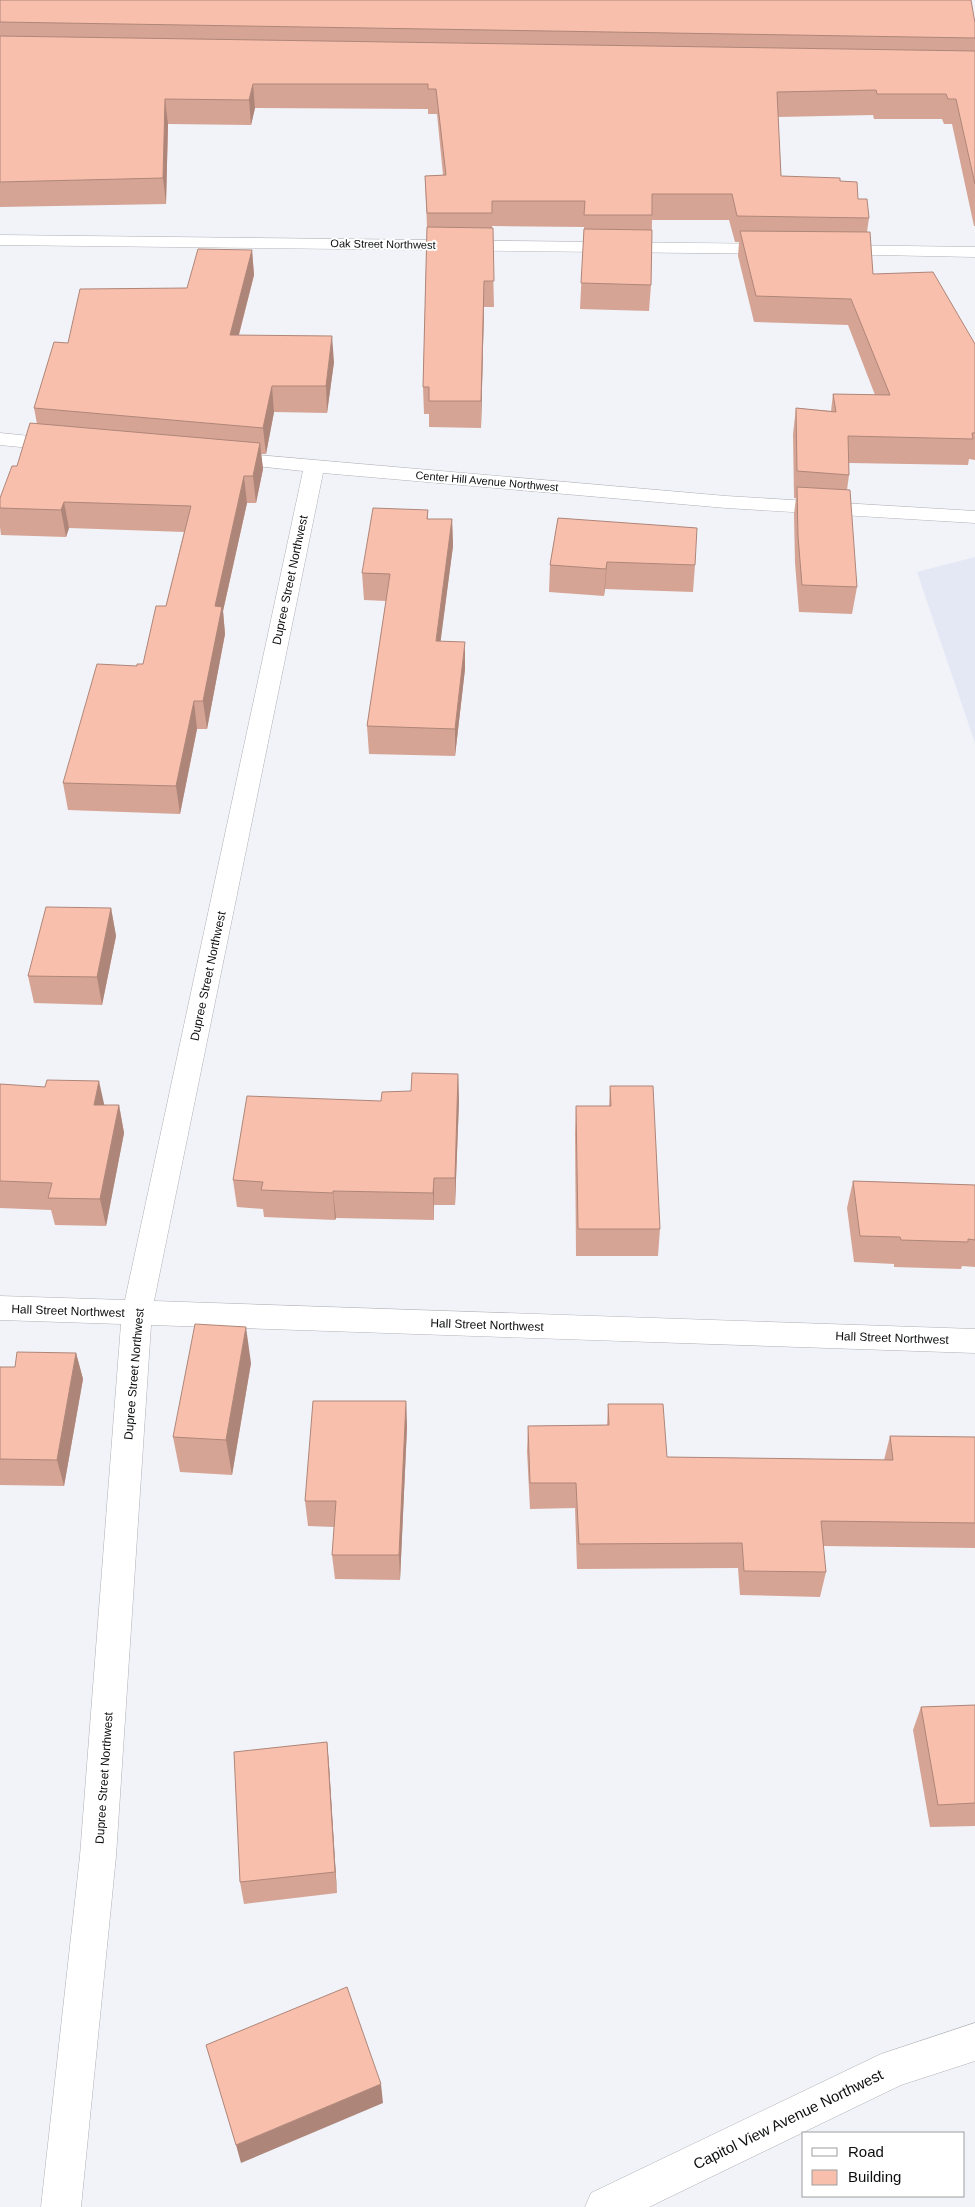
<svg xmlns="http://www.w3.org/2000/svg" width="975" height="2207" viewBox="0 0 975 2207" font-family="Helvetica,sans-serif">
<rect width="100%" height="100%" fill="#f1f3f9"/>
<path fill="#e4e8f5" d="M975,557v186l-58,-171z"/>
<g fill="none" stroke-linecap="round" stroke-linejoin="round">
<defs>
<path id="street" d="M0,235l776,9 6,1 3,4 -3,4 -6,1 -776,-9z
M834,245l141,2v10l-147,-3 -3,-4 3,-4z
M0,433l61,6 7,2 3,4 -3,4 -7,2 -61,-6z
M224,452l502,44 249,15v12l-249,-15 -403,-35 -169,828 821,28v24l-824,-28 -35,531 -35,351h-40l39,-351 41,-532 -121,-4v-24l125,4 178,-829 -86,-9 -3,-4 3,-4z
M975,2023v38l-74,24 -252,122h-64l6,-14 290,-139z"/>
</defs>
<use href="#street" stroke="#afb0b6" stroke-width="1"/>
<use href="#street" fill="#fff" fill-rule="evenodd"/>
</g>
<path fill="#d6a495" d="M0,0l975,23v203h-1l-22,-102h-8l-2,-5h-68l-1,-4 -95,2 3,59 59,5 18,18 11,19 -2,14 6,42 102,70v116l-6,-1 -1,6 -119,-2v12l-2,15 10,97 -5,27 -53,-2 -4,-49 -1,-49 2,-16h-2l-1,-64 3,-26 35,3 2,-17 42,1 -27,-70 -94,-3 -16,-66 1,-14h-4l-6,-22h-77l-1,65 -2,26 -69,-2 4,-82 -92,-1 2,81h-10l-3,121 -52,-1v-13h-5l-1,-27 4,-159 -2,-52 18,-1 -6,-61h-9v-5l-173,-1 -4,17 -83,-1 -2,80 -166,3z
M252,250l2,25 -15,60 95,27 -7,51 -53,-1 -8,42h-5l2,15 -7,34h-9l-24,108 2,23 -18,95h-10l-17,85 -112,-4 -5,-27 74,-117 6,-2 23,-58 18,-74 -115,-4 -3,9 -65,-2 -1,-8v-29l17,-32 20,-42 -3,-16 34,-65 119,-55z
M428,510v9h24l1,27 -13,96 25,27 -10,87 -86,-2 -2,-28 19,-125 -22,-1 -2,-27z
M558,518l137,47 -2,27 -88,-3 -1,7 -55,-4 1,-27z
M111,908l5,28 -14,69 -68,-2 -6,-27z
M458,1074l1,27 -4,104h-21v15l-98,-2 -1,2 -71,-3 -1,-8 -26,-2 -4,-27 148,-79 30,-10z
M0,1084l104,21h15l5,28 -18,93 -51,-1 -4,-15 -51,-2z
M610,1086l50,143 -2,27h-82l-1,-123 1,-27h33z
M853,1181l122,4v82l-13,-1 -1,3 -67,-2v-3l-40,-2 -7,-54z
M76,1353l7,26 -19,107 -64,-1v-118h15z
M251,1363l-19,112 -52,-3 -7,-35z
M406,1401l1,26 -7,153 -65,-1 -3,-24 2,-28 -26,-1 -3,-25z
M608,1404l59,53 217,3 6,-24 85,1v111l-152,-2 3,26 -6,25 -80,-2 -2,-27 -161,1 -2,-61 -45,1 -3,-58 1,-25 79,-1z
M975,1705v121l-45,1 -17,-97 8,-23z
M327,1742l2,23 8,128 -93,11 -4,-22z"/>
<path fill="#ae8679" d="M253,84l2,24 -4,17 -2,-25z
M165,99l3,25 -2,80 -3,-26z
M252,250l2,25 -22,86 -2,-26z
M484,281v26l-3,121v-27z
M332,336l2,26 -7,51 -1,-27z
M272,386l2,26 -8,42 -3,-26z
M260,443l3,26 -7,34 -3,-27z
M244,476l3,27 -24,108 2,23 -18,95 -4,-28 12,-95z
M64,502l5,26 -3,9 -5,-27z
M452,519l1,27 -16,123 -1,-28z
M607,562l-2,27 -1,7 2,-27z
M465,642v27l-10,87v-27z
M194,701l3,28 -17,85 -4,-28z
M111,908l5,28 -14,69 -5,-28z
M458,1074l1,27 -4,104v-27z
M99,1081l6,27 -11,-3z
M119,1105l5,28 -18,93 -6,-27z
M434,1178v42l-1,-27z
M333,1191l3,27 -1,2 -2,-27z
M246,1327l5,36 -19,112 -6,-35z
M76,1353l7,26 -19,107 -7,-26z
M406,1401l1,26 -7,153 -1,-25z
M327,1742l2,23 8,128 -2,-21z
M381,2084l2,19 -142,60 -5,-18z"/>
<path fill="#f9bfad" stroke="#ae8679" d="M0,0h971l4,23v15l-975,-16z
M0,36l975,15v133l-19,-85h-8l-2,-5h-69l-1,-4 -99,2 4,84 59,2v3l17,1 1,17h9l2,19 -132,-2 -5,-22h-80v21h-68l1,-14h-93v12h-65l-2,-37 21,-1 -10,-86h-8v-5h-175l-4,16 -84,-1 -2,79 -163,4z
M427,227l66,1 1,53h-10l-3,120h-52v-14h-6z
M584,229l68,1 -1,55 -70,-2z
M740,231l130,1 3,42 60,-2 42,72v89h-3l1,6 -125,-3 1,39 -52,-4 -1,-63 40,4 -3,-18 57,1 -39,-96 -95,-3z
M198,249l54,1 -22,85 102,1 -6,50h-54l-9,42 -229,-20 20,-66 14,1 12,-54 107,-1z
M30,423l230,20 -7,33h-9l-29,130 7,1 -19,94h-9l-18,85 -113,-3 34,-119 40,2v-2h6l13,-58h10l25,-100 -127,-4 -3,8 -61,-2v-10l12,-32h5z
M797,487l53,3 7,97 -55,-2 -4,-49z
M373,508l55,2 -1,9h25l-16,122 29,1 -10,87 -88,-3 23,-152 -28,-1z
M558,518l139,10 -2,37 -88,-3 -1,7 -56,-4z
M46,907l65,1 -14,69 -69,-1z
M412,1073l46,1 -3,104h-21l-1,15 -100,-2v2l-72,-3 2,-8 -30,-2 14,-84 134,5 1,-9 29,-1z
M47,1080l52,1 -5,24h25l-19,94 -52,-1 4,-15 -52,-2v-97l45,3z
M610,1086h43l7,143h-82l-2,-123h35z
M853,1181l122,4v55l-7,-1v3l-67,-2 -1,-3 -40,-1z
M195,1324l51,3 -20,113 -53,-3z
M17,1352l59,1 -19,107 -57,-1v-92h15z
M313,1401h93l-7,154h-67l4,-54h-31z
M608,1404h55l4,53 226,3 -3,-24 85,1v86l-154,-2 5,51 -82,-1 -2,-28 -163,1 -3,-61h-46l-2,-57 81,-1z
M975,1705v98l-37,2 -17,-98z
M327,1742l8,130 -95,10 -6,-130z
M347,1987l34,97 -145,61 -30,-100z"/>
<g text-anchor="middle" dominant-baseline="central" stroke-width="4" stroke-linejoin="round" paint-order="stroke">
<g font-size="11" fill="#0c0d0e" stroke="#fff">
<text transform="translate(383 244) rotate(1)">Oak Street Northwest</text>
<text transform="translate(487 481) rotate(5)">Center Hill Avenue Northwest</text>
</g>
<g font-size="12" fill="#0c0d0e" stroke="#fff">
<text transform="translate(290 580) rotate(-78)">Dupree Street Northwest</text>
<text transform="translate(208 976) rotate(-78)">Dupree Street Northwest</text>
<text transform="translate(68 1311) rotate(2)">Hall Street Northwest</text>
<text transform="translate(487 1325) rotate(2)">Hall Street Northwest</text>
<text transform="translate(892 1338) rotate(2)">Hall Street Northwest</text>
<text transform="translate(134 1374) rotate(-85)">Dupree Street Northwest</text>
<text transform="translate(104 1778) rotate(-86)">Dupree Street Northwest</text>
</g>
<g font-size="15" fill="#0c0d0e" stroke="#fff">
<text transform="translate(788 2119) rotate(-26)">Capitol View Avenue Northwest</text>
</g>
</g>
<rect x="802" y="2132" width="162" height="65" fill="#ffffff" stroke="#9e9e9f"/>
<rect x="812" y="2148" width="25" height="8" fill="#ffffff" stroke="#9e9e9f"/>
<text x="848" y="2157" font-size="15" fill="#0c0d0e">Road</text>
<rect x="812" y="2170" width="25" height="15" fill="#f9bfad" stroke="#9e9e9f"/>
<text x="848" y="2182" font-size="15" fill="#0c0d0e">Building</text>
</svg>
